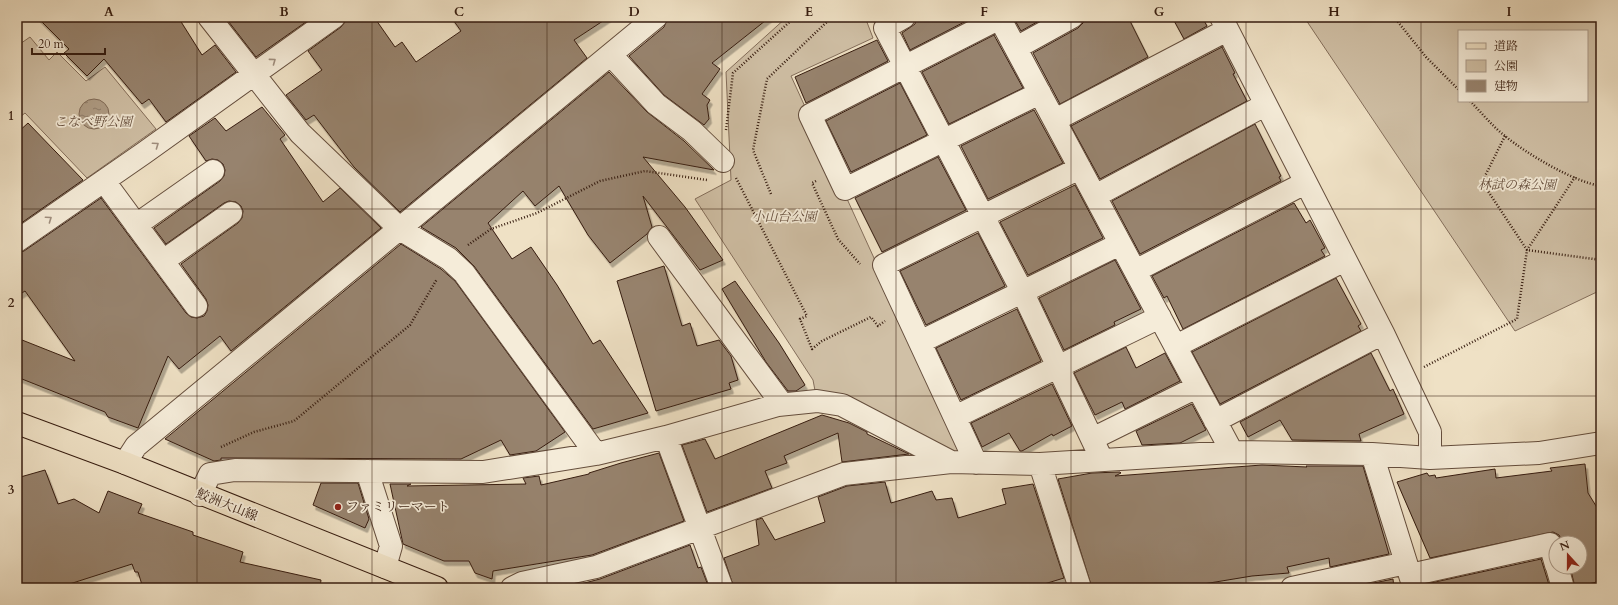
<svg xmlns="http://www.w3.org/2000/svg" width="1618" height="605" viewBox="0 0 1618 605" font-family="Cardo,'Noto Serif JP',serif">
<defs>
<pattern id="water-ripples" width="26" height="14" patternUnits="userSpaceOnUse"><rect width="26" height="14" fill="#b09e87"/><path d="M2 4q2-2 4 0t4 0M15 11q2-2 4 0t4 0" fill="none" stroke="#90806d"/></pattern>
<filter id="shadow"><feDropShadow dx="2.5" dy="4.5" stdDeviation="0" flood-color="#0004"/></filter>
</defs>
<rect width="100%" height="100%" fill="#efe1c5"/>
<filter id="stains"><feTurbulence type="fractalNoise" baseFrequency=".005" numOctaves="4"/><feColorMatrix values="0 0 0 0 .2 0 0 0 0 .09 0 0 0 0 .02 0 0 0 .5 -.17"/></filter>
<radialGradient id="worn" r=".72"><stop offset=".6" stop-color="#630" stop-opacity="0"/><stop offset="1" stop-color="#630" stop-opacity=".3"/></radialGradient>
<path fill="#d0c0a6" stroke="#846e5b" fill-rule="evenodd" d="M787,17h78l8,21 -82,38 176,386 -150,-61 -4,-21 -118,-181 36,-19 -5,-108z
M1304,17h297v273l-86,41zM1459,31h128v70h-128z
M30,37l19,23 8,-8 29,29 19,-14 51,62 -69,49 -62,-65 -5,4 -3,-3v-68z"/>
<path fill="url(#water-ripples)" stroke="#806a57" d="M79 114a15 15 0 1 1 30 0a15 15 0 1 1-30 0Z"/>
<path fill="#97836e" stroke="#371d10" filter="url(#shadow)" d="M37,17h141l24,38 13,-10 21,27 -70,50 -17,-23 -7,5 -38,-45 -17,17 -23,-23 5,-4z
M225,17h88l-57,40z
M349,17h25l21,30 7,-5 14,20 45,-31 -10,-14h158l-35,23 13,18 -187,154 -46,-45 -40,-52 -8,5 -20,-25 36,-25 -14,-19 33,-24z
M668,17h102l-58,46 8,6 -18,25 8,6 -3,5 2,14 -5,6 -40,-30 -35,-39 35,-29z
M916,17h58l-64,33 -8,-17 13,-9z
M1013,17h33l-25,14z
M1084,17h44l20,40 -88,47 -27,-51 45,-25 5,-5z
M1172,17h30l5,9 -23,13z
M994,35l29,53 -74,36 -27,-52z
M877,40l11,21 -82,42 -11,-26z
M1222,47l13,26 -2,1 14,27 -147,78 -29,-53z
M609,72l38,40 37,29 30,29 -71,-13 42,50 38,53 -23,10 -57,-74 9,31 -5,7 -37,29 -22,-28 -29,-49 -24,20 -12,-15 -35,32 24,36 19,-12 26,38 36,59 7,-4 48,73 -55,16 -119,-163 -18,-18 -35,-21z
M900,83l27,52 -76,37 -25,-51z
M262,107l23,28 -5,4 43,63 17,-14 41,40 -150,123 -11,-15 -41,33 -11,-13 -30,72 -30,-11 -3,-5 -88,-35v-39l58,23 -50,-70 -8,5v-43l7,-2 77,-53 85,115 5,4 6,1 7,-2 3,-5 1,-6 -2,-6 -25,-35 57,-41 4,-5 1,-7 -2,-5 -5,-4 -7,-1 -5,2 -58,41 -12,-16 66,-47 4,-5 1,-6 -2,-6 -5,-4 -6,-1 -6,2 -17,-25 26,-18 11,13z
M1034,110l29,53 -75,36 -27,-53z
M28,123l55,57 -66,46v-93z
M1255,124l26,52 -2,1 2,4 -141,73 -28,-53z
M938,157l28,53 -84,42 -27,-54z
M1075,185l28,53 -75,37 -28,-53z
M1294,203l12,20 4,-3 15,28 -4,2 4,6 -142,73 -16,-33 -3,2 -12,-22z
M978,233l27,53 -79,39 -26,-54z
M401,244l40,25 14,12 110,151 -29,19 -26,4 -9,-15 -40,19 -226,-1h-14v2l-7,1 -49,-22z
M1115,260l26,49 -27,13 1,3 -51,25 -25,-52z
M664,266l18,60 8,-3 7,23 22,-6 12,16 7,24 -9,3 2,6 -75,22 -39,-130z
M1336,278l25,46 -3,2 3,5 -141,73 -28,-52z
M735,281l44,62 26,42 -9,6h-8l-22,-29 -44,-73z
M1017,309l24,52 -80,39 -25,-52z
M1126,347l10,21 29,-15 15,28 -55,28 -3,-7 -27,13 -21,-42z
M1371,353l19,38 3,-2 11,25 -45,20 2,7 -69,-1 -12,-20 -32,17 -8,-15z
M1052,384l20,42 -19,10 -1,-2 -30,17h-2l-11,-18 -27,14 -11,-24z
M1192,404l14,26 -26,13 -38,2 -6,-14z
M822,415l27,8 18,9v2l42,20 -67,8 -4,-29 -54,23 3,7 -22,8 7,17 -65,24 -25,-67 23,-6 10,20z
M659,453l25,68 -92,34 -99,16 -1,8 -17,-6 -6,-12h-25l-41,-17 -13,-60h21l-4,2 119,-2 -3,-6 16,-2 2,9 48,-11v-1l32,-10z
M1585,464l3,29 13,21v67l-26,6 -5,-20h10v-24h-17l-4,-8 -6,-3 -123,26 -33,-76 30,-9 2,3 6,-1 1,3 59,-9 1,9 56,-7 -2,-3z
M1262,465l45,2 -1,-1h57l26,88 -59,13 -1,-9 -42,9 2,6 -37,3 -73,12h-87l-34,-109 34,-6 28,-1 1,1 -6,3z
M45,470l13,34 16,-5 25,14 9,-22 34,13 -4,9 55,19v3l50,17 -3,10 81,18 -1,8h-177l-5,-16h-3l-3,-8 -75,24h-40v-110z
M885,482l6,21 41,-12 4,9 16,-2 6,20 48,-14 -4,-15 31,-5 31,94 -33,10h-297l-10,-30 35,-13 -3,-25 6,-2 13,22 50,-18 -7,-25 29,-11z
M321,483h37l11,36 -4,9 -52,-23z
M690,545l8,23 3,-1 8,21h-144l35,-9z
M1541,559l9,29h-124v-4z
M1393,579l1,9h-44z"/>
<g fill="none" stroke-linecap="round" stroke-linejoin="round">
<defs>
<path id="minor" d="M209,17l91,116 100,96 49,30 15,14 132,181
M904,17l-19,11 137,263 80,169
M999,17l233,435
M1221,17l162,316 47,99v26
M1000,18l-190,97 35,74 195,-96
M1016,48l56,-31
M611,55l45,49 36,27 31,30
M1055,120l172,-90
M104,181l92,125
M1095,196l170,-91
M136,225l77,-54
M659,237l123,167
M17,241l127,-88 190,-136
M163,261l68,-48
M1135,271l170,-88
M920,342l200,-98
M1176,346l169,-86
M955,417l205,-100
M1215,421l168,-88
M666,437l56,151
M1092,439l105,-52
M1372,454l42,134
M125,463l11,-17 520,-429
M976,463l-92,-198 196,-97
M1040,464l40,124
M367,471l24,75 -6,21
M200,495l10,-21 25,-4 248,2 113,-18 70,-17 112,-32 39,-4 25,4 109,57 89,2 192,-12 140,2 58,4 109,-5 62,-10
M1557,567l6,21
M1410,575l140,-31 6,21
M512,588l10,-5 74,-16 248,-93 107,-12
M1292,588l114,-25"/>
<path id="major" d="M17,423l108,40 312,125"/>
</defs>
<use href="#minor" stroke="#654e3d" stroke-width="24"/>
<use href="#major" stroke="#371d10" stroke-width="24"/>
<path stroke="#371d10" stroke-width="2.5" stroke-dasharray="1 2" stroke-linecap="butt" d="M1394,17l32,40 33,33
M1470,101c11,11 22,25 35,35 22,18 69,46 96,50
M726,130l7,-57 62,-56
M1505,136l-23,46 45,68 74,10
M736,178l71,138 -7,3 12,30 10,-8 49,-24 7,9 7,-5
M816,181l-4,2 26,56 22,25
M771,194l-18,-44 14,-71 65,-62
M468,245l23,-16 46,-16 63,-32 45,-10 62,9
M1424,367l93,-48 10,-69 48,-73
M221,447l33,-15 40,-11 116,-96 27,-46"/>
<use href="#minor" stroke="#f5ecd9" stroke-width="22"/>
<use href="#major" stroke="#efe1c5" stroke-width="22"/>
</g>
<defs><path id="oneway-chevron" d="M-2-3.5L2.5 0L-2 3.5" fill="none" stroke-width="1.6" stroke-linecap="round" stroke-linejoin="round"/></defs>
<g stroke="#a08f7f">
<use href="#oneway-chevron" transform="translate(273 61) rotate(-36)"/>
<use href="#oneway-chevron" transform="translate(156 145) rotate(-35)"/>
<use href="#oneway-chevron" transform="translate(49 219) rotate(-35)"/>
</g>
<path fill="none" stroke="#371d10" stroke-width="1" stroke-opacity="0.55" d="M197,17v571M372,17v571M547,17v571M722,17v571M896,17v571M1071,17v571M1246,17v571M1421,17v571M17,209h1584M17,396h1584"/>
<circle fill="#8f2418" stroke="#f5ecd9" stroke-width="1.5" cx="338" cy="507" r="4"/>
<g text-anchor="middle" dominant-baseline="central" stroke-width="3.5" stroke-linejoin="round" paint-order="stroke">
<g font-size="13" font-style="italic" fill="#654e3d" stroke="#f5ecd9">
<text x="93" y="122">こなべ野公園</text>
<text x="1517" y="185">林試の森公園</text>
<text x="784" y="217">小山台公園</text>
</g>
<g font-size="13" fill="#371d10" stroke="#f5ecd9">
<text transform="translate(227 505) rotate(22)">鮫洲大山線</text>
</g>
<g font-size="13" fill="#371d10" stroke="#f5ecd9" text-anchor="start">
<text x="346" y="507">ファミリーマート</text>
</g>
</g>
<rect width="1618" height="605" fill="none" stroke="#efe1c5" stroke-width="44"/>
<rect x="1458" y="30" width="130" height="72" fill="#f5ecd9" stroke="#a99989"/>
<rect x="1466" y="43" width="20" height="6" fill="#efe1c5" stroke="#a99989"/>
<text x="1494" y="50" font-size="12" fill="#371d10">道路</text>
<rect x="1466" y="60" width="20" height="12" fill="#d0c0a6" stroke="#a99989"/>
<text x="1494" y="70" font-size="12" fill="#371d10">公園</text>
<rect x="1466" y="80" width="20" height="12" fill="#97836e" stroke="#a99989"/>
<text x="1494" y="90" font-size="12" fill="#371d10">建物</text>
<g transform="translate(1568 555) rotate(339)"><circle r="19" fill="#f5ecd9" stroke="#a99989"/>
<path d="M0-3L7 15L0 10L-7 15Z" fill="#8f2418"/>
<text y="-6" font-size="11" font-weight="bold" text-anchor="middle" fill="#371d10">N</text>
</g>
<path d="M32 48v6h73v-6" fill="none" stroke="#371d10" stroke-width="2"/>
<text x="38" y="48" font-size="12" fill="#371d10" stroke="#f5ecd9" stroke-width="3" paint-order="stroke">20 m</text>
<rect x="22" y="22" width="1574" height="561" fill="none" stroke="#371d10" stroke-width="1.5"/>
<g font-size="13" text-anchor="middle" font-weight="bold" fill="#371d10">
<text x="109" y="16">A</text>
<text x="284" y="16">B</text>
<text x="459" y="16">C</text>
<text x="634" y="16">D</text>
<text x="809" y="16">E</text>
<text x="984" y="16">F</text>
<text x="1159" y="16">G</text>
<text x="1334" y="16">H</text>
<text x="1509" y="16">I</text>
<text x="11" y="120">1</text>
<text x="11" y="307">2</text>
<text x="11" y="494">3</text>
</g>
<rect width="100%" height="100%" filter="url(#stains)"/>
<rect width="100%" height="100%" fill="url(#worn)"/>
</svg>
